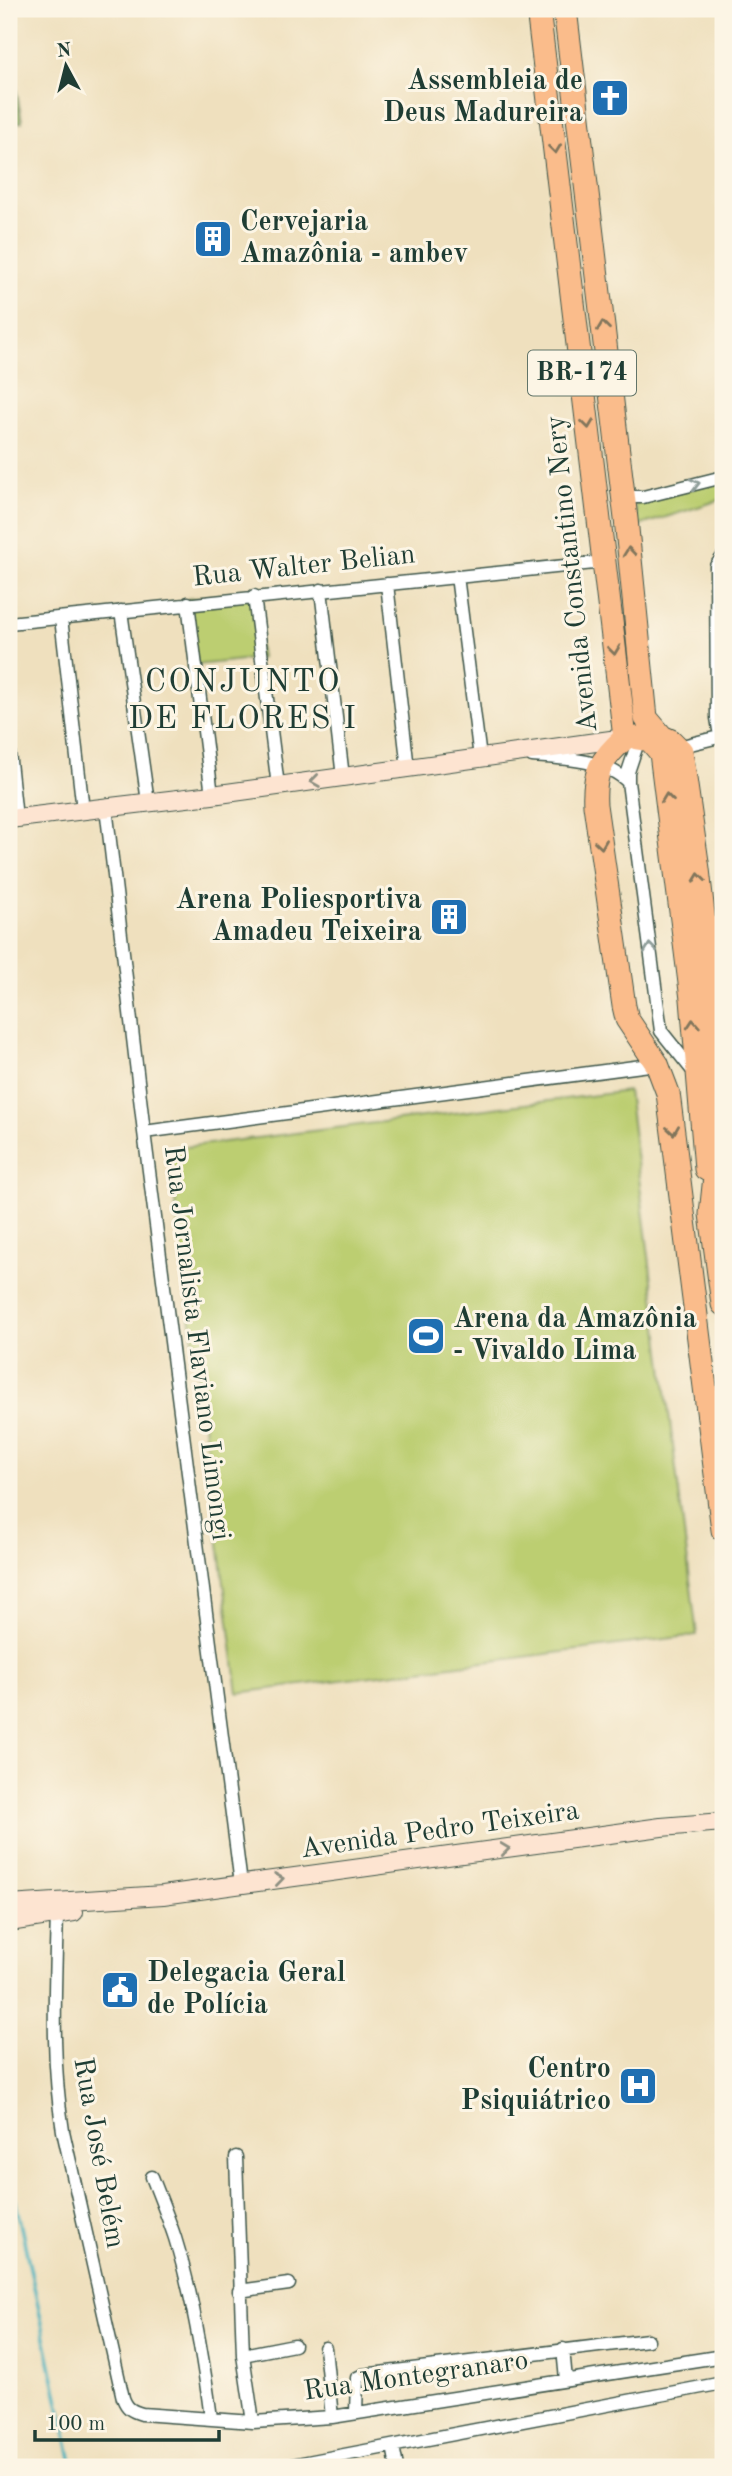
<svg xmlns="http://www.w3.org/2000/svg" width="732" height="2476" viewBox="0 0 732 2476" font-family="'Old Standard TT',serif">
<rect width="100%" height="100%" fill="#fcf5e5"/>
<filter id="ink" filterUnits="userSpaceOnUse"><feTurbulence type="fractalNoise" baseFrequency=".0143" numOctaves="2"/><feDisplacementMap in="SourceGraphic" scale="14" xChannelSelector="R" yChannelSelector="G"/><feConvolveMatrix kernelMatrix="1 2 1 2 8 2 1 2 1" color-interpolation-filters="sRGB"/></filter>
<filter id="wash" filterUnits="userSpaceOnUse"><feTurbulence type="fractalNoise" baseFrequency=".00686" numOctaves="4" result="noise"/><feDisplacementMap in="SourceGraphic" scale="28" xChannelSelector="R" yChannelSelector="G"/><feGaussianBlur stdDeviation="1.57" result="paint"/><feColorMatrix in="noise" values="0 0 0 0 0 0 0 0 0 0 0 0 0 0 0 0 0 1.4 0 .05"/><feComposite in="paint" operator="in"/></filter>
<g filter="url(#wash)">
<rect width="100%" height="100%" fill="#efe0be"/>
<path fill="#bcce71" stroke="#6e8652" stroke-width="2" d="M723,480v19l-85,27 -3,-23z
M251,592l10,66 -65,7 -9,-66z
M628,1091l69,544 -459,58 -69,-544z"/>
<path fill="#95b163" stroke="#5a774c" stroke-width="2" d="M9,50l13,72 -13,2z"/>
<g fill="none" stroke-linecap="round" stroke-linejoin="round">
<path stroke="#41b0bd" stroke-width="3.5" d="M9,2187l6,12 58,268"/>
</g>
</g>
<g filter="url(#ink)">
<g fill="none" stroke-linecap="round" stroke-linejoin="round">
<defs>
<path id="street" d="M623,490l7,7h13l80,-20
M457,576l23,182
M387,584l21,185
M321,590l22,187
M254,596l24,190
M188,603l24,192
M121,611l27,191
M61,618l22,192
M9,623l595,-61
M641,733l-13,39v10l33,249 36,45
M720,736l-3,-18 -1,-152 7,-10
M678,747l45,-11
M9,752l7,66
M532,756c31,2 73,3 96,26
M106,807l38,325 97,752
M144,1132l513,-68
M57,1915c-2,73 -6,144 6,216l60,267c4,11 9,13 19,16l111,8 79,-5 391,-61
M236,2157l7,198 10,67
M152,2177c8,20 16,40 23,61 18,58 28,119 36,180
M239,2291l50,-7
M325,2348l7,69
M563,2349l3,31
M243,2355l51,-10
M356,2413l1,-35 6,-3 285,-35
M393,2446l4,21
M281,2467l442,-84"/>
<path id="secondary" d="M9,819l203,-24 413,-57
M9,1905l154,-10 498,-68 62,-5
M9,1922l65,-10"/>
<path id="highway" d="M538,9l87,729
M565,9l61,510 20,199 16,19 9,4 10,10 17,118 24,217v24l-11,104 12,90
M625,738c-24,21 -32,35 -30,67l29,201 3,13 30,45 11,29 55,437
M637,738l13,2 11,13 31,246 14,170"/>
</defs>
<use href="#street" stroke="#3e5549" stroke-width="15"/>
<use href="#secondary" stroke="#3e5549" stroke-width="20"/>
<use href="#highway" stroke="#3e5549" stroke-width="25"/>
<use href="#street" stroke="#fff" stroke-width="12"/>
<use href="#secondary" stroke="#fde4d1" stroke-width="18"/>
<use href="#highway" stroke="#fabc8b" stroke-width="23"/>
</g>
<defs><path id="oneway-chevron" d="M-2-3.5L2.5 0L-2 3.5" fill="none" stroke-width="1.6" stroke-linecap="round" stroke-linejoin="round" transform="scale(1.75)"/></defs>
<g stroke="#82765b">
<use href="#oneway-chevron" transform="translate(555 149) rotate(83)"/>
<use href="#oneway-chevron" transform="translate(603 326) rotate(-97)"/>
<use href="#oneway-chevron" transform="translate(588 424) rotate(83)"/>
<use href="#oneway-chevron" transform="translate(629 552) rotate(-96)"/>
<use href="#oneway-chevron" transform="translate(614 650) rotate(83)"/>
<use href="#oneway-chevron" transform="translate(667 798) rotate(-97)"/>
<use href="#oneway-chevron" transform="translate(601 844) rotate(82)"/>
<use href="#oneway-chevron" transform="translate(699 878) rotate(-97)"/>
<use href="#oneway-chevron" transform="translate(693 1024) rotate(-94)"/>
<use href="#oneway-chevron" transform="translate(673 1130) rotate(82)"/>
</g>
<g stroke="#8f9e9a">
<use href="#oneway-chevron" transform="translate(695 484) rotate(-14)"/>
<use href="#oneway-chevron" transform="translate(650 948) rotate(-97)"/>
</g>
<g stroke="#8e9082">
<use href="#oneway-chevron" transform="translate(315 781) rotate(172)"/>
<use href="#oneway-chevron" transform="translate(505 1849) rotate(-7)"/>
<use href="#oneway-chevron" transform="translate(279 1879) rotate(-8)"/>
</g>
</g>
<defs>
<symbol id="church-square" viewBox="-11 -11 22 22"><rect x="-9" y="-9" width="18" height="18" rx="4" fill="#1f6fb2" stroke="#fcf5e5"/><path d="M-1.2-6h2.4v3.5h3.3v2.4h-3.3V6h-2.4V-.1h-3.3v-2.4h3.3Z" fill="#fff"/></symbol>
<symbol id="building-square" viewBox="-11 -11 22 22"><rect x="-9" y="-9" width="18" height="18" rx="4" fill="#1f6fb2" stroke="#fcf5e5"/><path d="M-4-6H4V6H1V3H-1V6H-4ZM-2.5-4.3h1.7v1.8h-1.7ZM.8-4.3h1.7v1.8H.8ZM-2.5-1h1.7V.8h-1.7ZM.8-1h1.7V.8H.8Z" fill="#fff"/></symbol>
<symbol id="stadium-square" viewBox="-11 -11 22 22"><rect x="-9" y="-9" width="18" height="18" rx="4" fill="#1f6fb2" stroke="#fcf5e5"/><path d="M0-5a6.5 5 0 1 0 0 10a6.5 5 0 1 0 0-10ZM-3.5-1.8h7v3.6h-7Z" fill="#fff"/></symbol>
<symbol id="civic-square" viewBox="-11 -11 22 22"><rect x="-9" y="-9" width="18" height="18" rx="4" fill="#1f6fb2" stroke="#fcf5e5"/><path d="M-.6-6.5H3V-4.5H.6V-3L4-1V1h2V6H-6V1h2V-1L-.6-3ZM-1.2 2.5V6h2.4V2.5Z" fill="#fff"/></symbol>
<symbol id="hospital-square" viewBox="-11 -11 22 22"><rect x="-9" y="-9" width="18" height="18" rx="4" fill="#1f6fb2" stroke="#fcf5e5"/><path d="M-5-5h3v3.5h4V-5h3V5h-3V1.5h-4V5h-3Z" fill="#fff"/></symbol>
</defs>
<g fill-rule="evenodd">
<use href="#church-square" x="588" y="76" width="44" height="44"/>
<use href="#building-square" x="191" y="217" width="44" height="44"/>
<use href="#building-square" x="427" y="895" width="44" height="44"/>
<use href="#stadium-square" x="404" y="1314" width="44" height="44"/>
<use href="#civic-square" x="98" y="1968" width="44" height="44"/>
<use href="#hospital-square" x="616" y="2064" width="44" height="44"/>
</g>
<g text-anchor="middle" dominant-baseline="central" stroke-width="6" stroke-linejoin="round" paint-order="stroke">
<rect fill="#fcf5e5" stroke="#617469" stroke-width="2" x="528" y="350.5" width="108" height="45" rx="5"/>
<g font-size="26" font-weight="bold" fill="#1f3d34">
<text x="582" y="373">BR-174</text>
</g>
<g font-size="28" font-weight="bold" fill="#1f3d34" stroke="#fcf5e5" text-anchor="end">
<text x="583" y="82">Assembleia de<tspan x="583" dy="32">Deus Madureira</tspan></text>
<text x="240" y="223" text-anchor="start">Cervejaria<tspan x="240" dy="32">Amazônia - ambev</tspan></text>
<text x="422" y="901">Arena Poliesportiva<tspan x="422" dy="32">Amadeu Teixeira</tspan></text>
<text x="453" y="1320" text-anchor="start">Arena da Amazônia<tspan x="453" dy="32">- Vivaldo Lima</tspan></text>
<text x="147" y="1974" text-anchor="start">Delegacia Geral<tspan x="147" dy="32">de Polícia</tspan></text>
<text x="611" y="2070">Centro<tspan x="611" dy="32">Psiquiátrico</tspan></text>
</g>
<g font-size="28" fill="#1f3d34" stroke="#fcf5e5">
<text transform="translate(304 567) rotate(-6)">Rua Walter Belian</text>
<text transform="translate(573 574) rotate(-96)">Avenida Constantino Nery</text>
<text transform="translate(196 1343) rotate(83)">Rua Jornalista Flaviano Limongi</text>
<text transform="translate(440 1831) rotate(-8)">Avenida Pedro Teixeira</text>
<text transform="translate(98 2153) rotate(80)">Rua José Belém</text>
<text transform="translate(416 2377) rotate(-8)">Rua Montegranaro</text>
</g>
<g font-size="32" letter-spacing="2" fill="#1f3d34" stroke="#fcf5e5">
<text x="243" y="683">CONJUNTO<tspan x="243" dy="37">DE FLORES I</tspan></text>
</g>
</g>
<rect width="732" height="2476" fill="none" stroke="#fcf5e5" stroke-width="35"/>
<g transform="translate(66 66) rotate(353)" stroke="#fcf5e5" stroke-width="5" paint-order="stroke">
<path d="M0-5L12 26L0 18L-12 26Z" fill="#1f3d34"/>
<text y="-10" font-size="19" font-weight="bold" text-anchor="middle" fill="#1f3d34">N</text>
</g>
<path d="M35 2430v10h184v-10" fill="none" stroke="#1f3d34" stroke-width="3.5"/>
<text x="46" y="2430" font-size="21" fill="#1f3d34" stroke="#fcf5e5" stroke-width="5" paint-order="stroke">100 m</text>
</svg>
